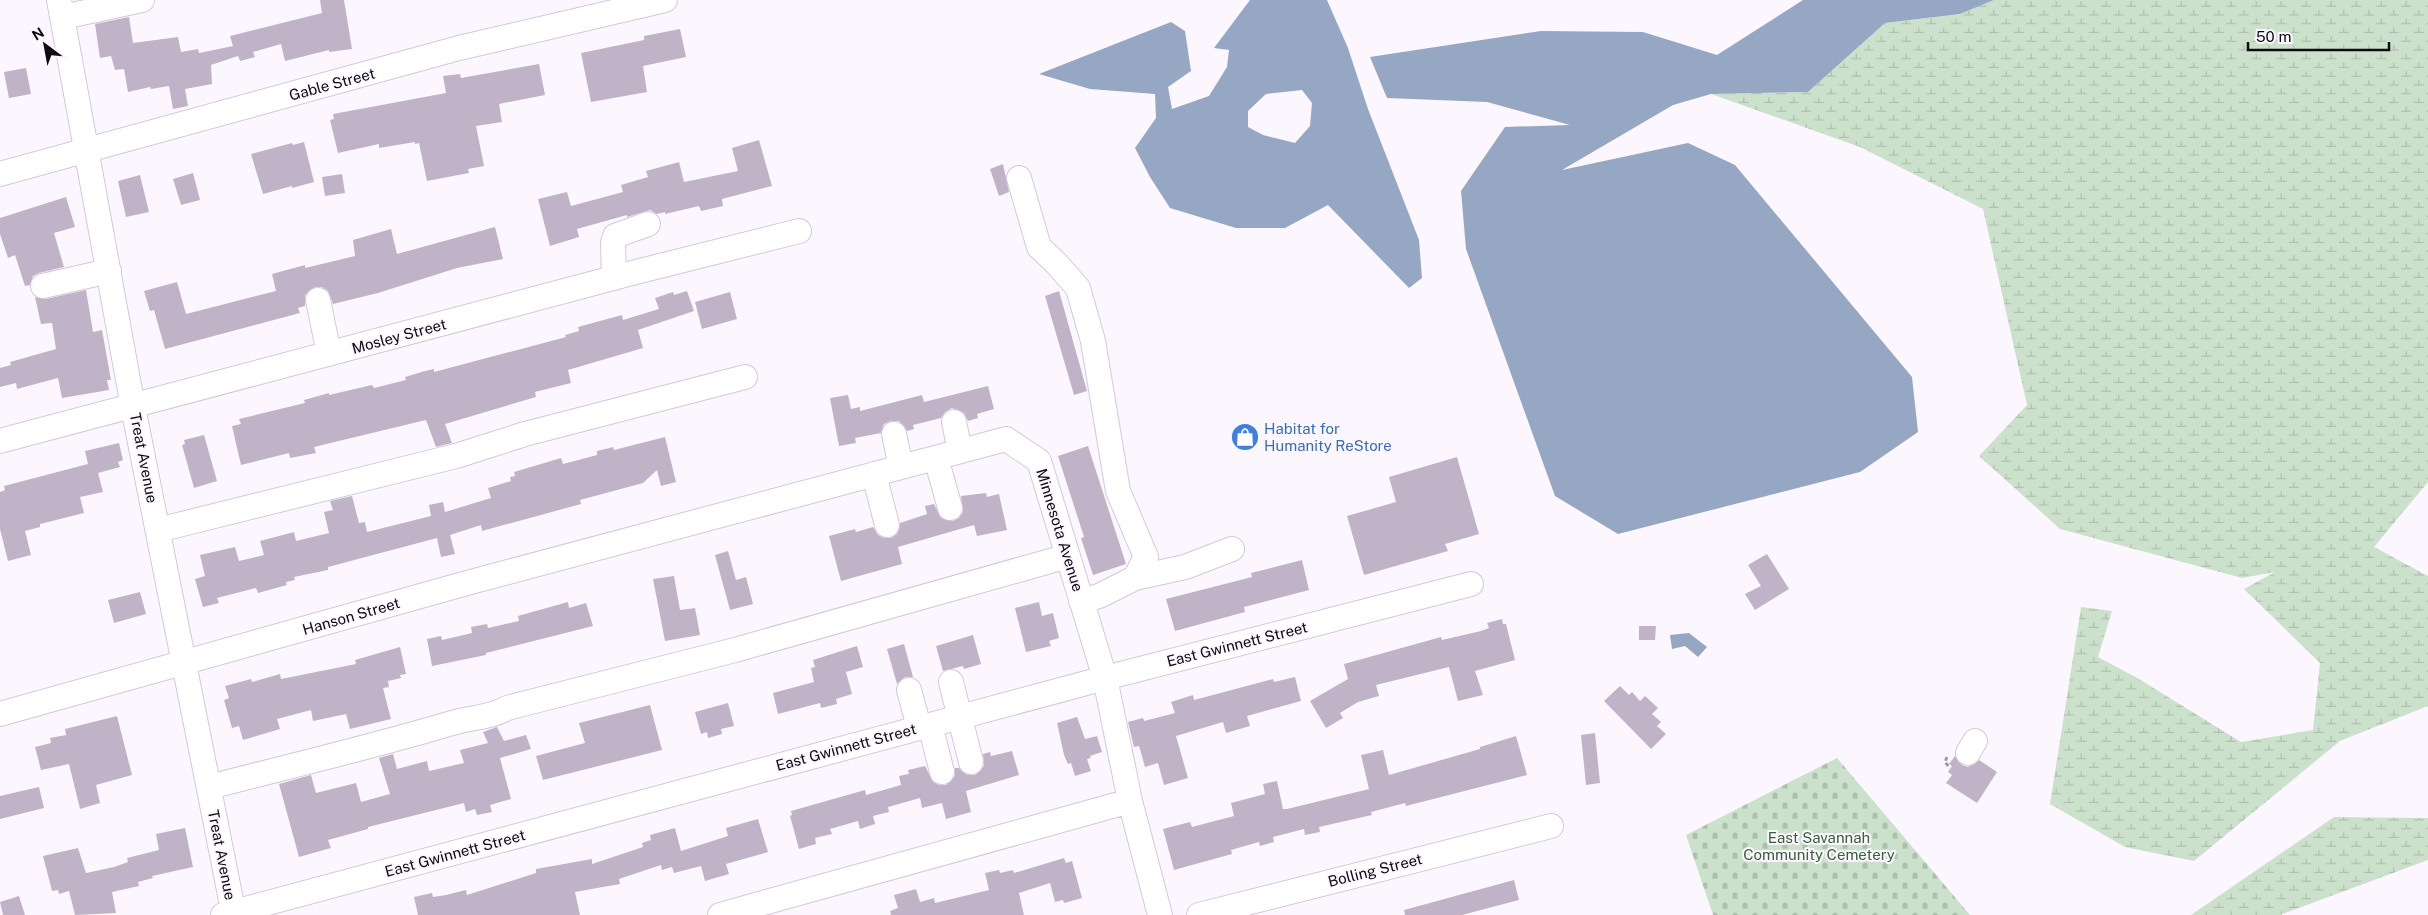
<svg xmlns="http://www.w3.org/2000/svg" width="2428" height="915" viewBox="0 0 2428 915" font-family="'Public Sans',sans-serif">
<defs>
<pattern id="wetland-marsh" width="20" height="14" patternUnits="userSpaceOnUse" patternTransform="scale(1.25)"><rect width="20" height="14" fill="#cce1cb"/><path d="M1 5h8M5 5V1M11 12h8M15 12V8" fill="none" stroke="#aec0ad"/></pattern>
<pattern id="cemetery-stones" width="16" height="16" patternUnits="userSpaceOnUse" patternTransform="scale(1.25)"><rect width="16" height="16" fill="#cce1cb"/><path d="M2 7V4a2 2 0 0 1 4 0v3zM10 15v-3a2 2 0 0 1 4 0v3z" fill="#aec0ad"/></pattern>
</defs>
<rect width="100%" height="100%" fill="#fcf7ff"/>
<path fill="url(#wetland-marsh)" d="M1994,0h434v482l-54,65 54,29v130l-88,35 -146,120 -69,-14 -75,-43 31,-197 31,4 -14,46 41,22 102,63 72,-12 7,-67 -76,-74 31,-17 -33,6 -182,-49 -81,-73 48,-51 -44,-196 -123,-62 -149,-53 97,-2 77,-69 75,-9z
M2334,817l94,1v42l-148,55h-89z"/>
<path fill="url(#cemetery-stones)" d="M1837,758l133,157h-257l-27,-80z"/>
<path fill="#95a7c3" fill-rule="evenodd" d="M1250,0h77l21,48 20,61 51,131 3,38 -13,10 -81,-83 -43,23h-49l-66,-20 -20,-31 -15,-29 21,-30 -1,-24 -65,-5 -51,-15 132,-52 14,9 6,40 -23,16 4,22 37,-13 18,-29 2,-17 -15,-2zM1302,90l10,13 -2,23 -15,17 -32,-8 -15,-8v-16l18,-17z
M1803,0h191l-34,14 -75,9 -77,69 -97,2 -38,11 -111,65 126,-27 47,22 177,212 6,55 -58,40 -242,62 -63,-38 -89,-247 -5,-58 44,-64 65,-2 -83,-23 -100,-4 -17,-41 171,-26 102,1 74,23z
M1689,633l18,14 -9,10 -13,-11 -13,3 -2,-14z"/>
<path fill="#c0b3c7" d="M320,0h24l8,49 -23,3v-2l-44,11 -4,-17 -28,8 2,5 -15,4 -2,-5 -27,9 1,19 -27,5 3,17 -15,3 -4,-23 -18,3 -1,-2 -22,5 -4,-23 -9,1 -4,-14 -11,2 -5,-34 34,-7 4,26 45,-6 3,15 17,-3 1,4 34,-7 -3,-10 92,-23z
M680,29l6,28 -43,9 4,26 -56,10 -10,-49 63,-13v-4z
M539,64l6,31 -46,9 3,18 -26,4 8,40 -16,3 1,4 -42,8 -8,-38 -4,1v-2l-36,6v-4l-41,9 -8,-33 4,-1 -1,-5 113,-21 -3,-17 17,-2 1,4z
M26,68l5,26 -22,4 -5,-26z
M759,140l13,46 -50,13 1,7 -22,5 -2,-5 -34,8v-2l-8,2 -7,-4 -23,7v-2l-50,14 2,8 -29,9 -12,-47 29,-7 4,14 52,-14 -2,-7 27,-8 -2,-6 33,-9 5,20 54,-11 -6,-23z
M304,142l10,40 -22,6v-2l-29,8 -12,-40 41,-11 1,2z
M1003,164l6,28 -10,4 -9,-27z
M193,173l7,27 -19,5 -8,-26z
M342,174l3,19 -20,3 -3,-19z
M140,175l9,37 -23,5 -8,-36z
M66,197l9,30 -21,6 10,34 -25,6 -6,3 -3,9 -5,1 -10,-31 -7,3 -8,-24v-16z
M495,227l8,32 -46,9 -79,25 -45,11 -5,-13 -6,-4h-7l-10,8v11l-7,2 2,5 -135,36 -11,-39 -4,1 -6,-20 33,-9 9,32 90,-23 -4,-17 33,-9v3l50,-12 -2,-16 38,-11 6,25z
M86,290l7,42 9,-2 9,50h-4l2,10 -47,8 -4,-20 -41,11 -1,-6 -16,4v-19l11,-3 -1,-3 46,-13 -4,-26 -11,1 -6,-27 11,2z
M687,291l7,20 -56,19 5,18 -75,22 3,13 -36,9 1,5 -91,27 7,19 -16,4 -10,-27 -112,27 2,6 -26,5 -1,-5 -48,12 -9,-39 9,-2 -2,-5 66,-16 -1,-3 25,-7v2l43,-10 2,3 32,-8 -1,-3 20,-6 9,-2v3l132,-35 -1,-2 14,-4 -1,-4 44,-12 1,5 36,-11 -4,-11 18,-6 1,3z
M1059,291l28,100 -13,4 -29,-99z
M730,292l7,27 -35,10 -7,-27z
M988,386l6,23 -17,5 1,4 -10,3 -4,-8 -12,-5 -7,4 -4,6 -28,7 1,4 -7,2 -8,-10h-8l-7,3 -3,9 -26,5 1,5 -17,3 -9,-48 18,-3 3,14 9,-2v4l62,-16 2,7z
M204,435l13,46 -23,7 -12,-43 3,-1 -1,-4z
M665,437l11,45 -15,4 -4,-16 -14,13 -63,17 1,4 -99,27 -1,-6 -31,10 5,19 -14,3 -4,-19 -109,29v3l-34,7 1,3 -9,2 1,3 -29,8 -2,-5 -39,10 2,5 -16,4 -8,-28 10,-3 -5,-21 35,-8 4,14 25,-6 -4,-14 34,-9 2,9 33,-8 -5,-21 9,-2 -3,-9 22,-5 7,27 6,-1 2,10 64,-16 -2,-11 14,-3 2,10 46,-14 -3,-10 23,-7 -1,-4 5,-1 -1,-4 47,-14 2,6 34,-9v-4l16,-4 1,3z
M119,443l4,17 -5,2 2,5 -22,6 5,19 -23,5 4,16 -44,11v3l-15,4 6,24 -23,6 -8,-32v-37l5,-2 -1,-4 84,-22 -3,-13z
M1088,446l38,118 -33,11 -12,-37 3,-1 -26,-81z
M1457,457l22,77 -34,10 3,7 -84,24 -17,-59 49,-14 -7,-25z
M986,493l1,4 12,-3 8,36 -30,6 -3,-11 -76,22 4,17 -61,17 -12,-45 26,-7 1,3 17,-5 5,8 6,3h7l6,-4 3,-11 27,-9 -2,-8 9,-2 7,14 12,3 6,-3 4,-6 -2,-16z
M728,551l8,29 10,-3 7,27 -23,6 -15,-55z
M1767,554l22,35 -34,21 -10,-16 16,-8 -13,-21z
M1302,560l7,30 -65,17 1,5 -70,19 -9,-32 86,-22 -1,-4z
M674,576l6,34 15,-2 5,27 -35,6 -12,-62z
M140,592l6,22 -32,9 -6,-23z
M568,602l1,6 17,-5 7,23 -107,27v2l-54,11 -5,-27 14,-3 1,4 30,-7 -1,-6 16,-3 1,4 31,-7 -1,-5z
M1039,602l3,14 11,-3 6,25 -10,3 2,5 -25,6 -11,-44z
M1502,619l1,5h3l9,36 -40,11 8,24 -25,6 -9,-34 -73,18 3,11 -21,6 -18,11 3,5 -17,10 -16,-27 38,-22 -4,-15 97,-27 1,3 39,-9 8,-3 -2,-5z
M1639,626h17l-1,14h-16z
M973,635l8,29 -17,5 -1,-3 -20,5 -7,-25z
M904,644l9,33h-8l-8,7 -10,-35z
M857,646l6,21 -17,5 6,22 -16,5 1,5 -16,4 -1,-5 -42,11 -5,-21 41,-11 -3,-14 4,-1 -2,-7z
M400,647l6,27 -6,1 1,3 -13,3 1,6 -6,1 8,31 -41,10 -4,-15 -33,7 -2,-11 -34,9 3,10 -37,11 -4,-14 -7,2 -8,-28 5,-2 -4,-12 26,-7 1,3 28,-8 1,5 75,-15 -1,-4z
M1295,677l6,24 -54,15 3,10 -24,7 -3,-11 -47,14 12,42 -24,7 -6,-22 -13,4 -6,-21 -5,1 -6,-25 15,-4 1,3 31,-8 -4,-11 22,-7 1,5 79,-21 1,3z
M1620,686l9,9 3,-3 8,9 5,-5 13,12 -6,6 9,8 -4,4 9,8 -15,15 -47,-48z
M728,703l6,23 -13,3 1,5 -14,4 -1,-6 -6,2 -6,-22z
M650,705l12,45 -119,30 -7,-24 49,-13 -6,-20z
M117,716l15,59 -36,10 4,18 -20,6 -11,-45 -28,6 -6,-23 16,-4 -1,-5 16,-3 -1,-6z
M1077,717l8,22 12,-3 5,16 -12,4 1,2 -4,1 4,12 -16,5 -4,-13 -3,1 -4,-9 -7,-32z
M497,727l7,14 22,-6 5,14 -31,9 11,41 -21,6 2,7 -15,3 -2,-6 -9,3 -2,-9 -96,24v2l-40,11 3,8 -32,9 -20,-73 32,-9 5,18 40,-10 5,19 29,-8 -11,-36 14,-4 4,15 30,-8 2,10 35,-8 -4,-13 28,-7 -5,-11z
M1595,733l5,50 -14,2 -5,-50z
M1516,736l11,39 -121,31 -1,-3 -34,9 1,3 -53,12 1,5 -15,3 -1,-6 -31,8 1,5 -14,4 -1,-4 -28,8 1,4 -58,16 -11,-41 27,-7 2,5 42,-11 -3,-13 34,-9 -2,-10 14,-3 6,28h4l82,-20 -8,-34 22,-5 6,25 91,-26v-2z
M1012,751l7,24 -53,16 5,21 -25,7 -4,-16 -20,5 -2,-10 -32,9 1,5 -16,4 2,8 -15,5 -2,-8 -28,8 2,5 -17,4 1,6 -17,5 -9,-33 2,-1 -1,-4 74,-21 1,5 35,-10 -2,-9 10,-2 -1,-4 17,-4 8,16 6,3h7l9,-9v-8h4l8,7h8l9,-9 -1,-12 7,-2 1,4z
M1955,756l7,9 6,2 11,-7 18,12 -20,31 -31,-20 6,-8 -4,-3 4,-6 -3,-2z
M39,787l5,21 -44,11v-23z
M758,819l10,33 -42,12 3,10 -24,7 -4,-15 -27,7 -2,-6 -10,3 -1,-5 -42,14 1,5 -45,8 5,23h-162l-4,-18 18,-4 1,4 13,-2 20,-5 1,5 69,-22v-4l56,-10v5l51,-17 -1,-4 9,-3 -1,-5 25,-7 6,23 47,-15 -2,-8z
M185,828l8,39 -41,9 1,2 -15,4 1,4 -27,6 4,21 -41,2 -6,-24 -10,3 -1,-4 -6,1 -9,-35 35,-8 8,25 28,-6 14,-5 -1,-4 32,-8 -3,-16z
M1064,858l2,5 6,-2 10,37 -18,5 -1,-3 -8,2 -5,-19 -31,10 5,22h-133l-1,-4 8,-3 -4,-13 22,-6 4,13 14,-4 1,5 54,-13 -4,-17 14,-3 1,3 13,-3 1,3z
M1514,880l5,20 -57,15h-57l-1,-5z
M19,896l6,19h-22l-3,-13z"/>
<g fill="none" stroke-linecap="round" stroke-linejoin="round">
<defs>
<path id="minor" d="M59,0l74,407 101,508
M63,17l79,-17
M0,174l459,-126 206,-48
M1019,178l20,69 17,16 22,25 15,53 25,150 28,66 -11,21 -36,18 -18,5
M614,278l-1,-35 2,-7 33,-12
M43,286l66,-15
M318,300l11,54
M954,422l6,29
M894,434l7,33
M0,441l632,-168 167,-42
M936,458l14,50
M874,474l13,51
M158,530l298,-74 69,-22 220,-57
M1135,578l50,-11 47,-18
M951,682l20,80
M909,690l10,37
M0,714l467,-131 539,-144 33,22 66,217 25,123 30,114
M930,725l12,47
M1968,753l7,-12
M209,787c81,-21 163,-40 243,-64 19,-6 39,-5 55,-15l228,-58 333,-94
M223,915l882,-237 366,-94
M720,915l410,-114
M1199,915l352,-89"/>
</defs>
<use href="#minor" stroke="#d4c7db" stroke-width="26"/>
<path stroke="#9f9aa2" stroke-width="3" stroke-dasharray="4 2.5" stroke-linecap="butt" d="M1947,757l-2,5 5,6"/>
<use href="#minor" stroke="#fff" stroke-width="24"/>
</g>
<defs>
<symbol id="shop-disc" viewBox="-11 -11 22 22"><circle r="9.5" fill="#3f7fe0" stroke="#fcf7ff"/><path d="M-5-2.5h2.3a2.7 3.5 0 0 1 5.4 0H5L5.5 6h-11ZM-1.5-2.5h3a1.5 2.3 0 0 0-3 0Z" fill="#fff"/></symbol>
</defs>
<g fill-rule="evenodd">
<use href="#shop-disc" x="1229" y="421" width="32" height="32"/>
</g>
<g text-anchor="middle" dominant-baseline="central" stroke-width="4" stroke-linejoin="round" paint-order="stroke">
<g font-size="15" fill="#0f0a11" stroke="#fcf7ff">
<text transform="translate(332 84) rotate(-15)">Gable Street</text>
<text transform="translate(399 336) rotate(-15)">Mosley Street</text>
<text transform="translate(144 458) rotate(79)">Treat Avenue</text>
<text transform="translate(1060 530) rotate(73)">Minnesota Avenue</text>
<text transform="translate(351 616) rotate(-16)">Hanson Street</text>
<text transform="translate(1237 644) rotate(-14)">East Gwinnett Street</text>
<text transform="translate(846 747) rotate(-15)">East Gwinnett Street</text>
<text transform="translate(455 853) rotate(-15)">East Gwinnett Street</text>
<text transform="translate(222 855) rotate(79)">Treat Avenue</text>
<text transform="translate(1375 870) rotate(-14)">Bolling Street</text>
</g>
<g font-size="15" fill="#366cbe" stroke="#fcf7ff" text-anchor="start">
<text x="1264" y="428">Habitat for<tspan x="1264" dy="17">Humanity ReStore</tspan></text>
</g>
<g font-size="15" fill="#38603a" stroke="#fcf7ff">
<text x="1819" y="837">East Savannah<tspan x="1819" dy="17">Community Cemetery</tspan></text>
</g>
</g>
<g transform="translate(45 45) rotate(328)" stroke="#fcf7ff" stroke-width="4" paint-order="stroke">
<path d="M0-4L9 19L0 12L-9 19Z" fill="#0f0a11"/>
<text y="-8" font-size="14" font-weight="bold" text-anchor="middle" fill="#0f0a11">N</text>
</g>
<path d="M2248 42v8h141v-8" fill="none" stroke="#0f0a11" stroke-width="2.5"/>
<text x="2256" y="42" font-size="15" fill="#0f0a11" stroke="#fcf7ff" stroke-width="4" paint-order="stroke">50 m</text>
</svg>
